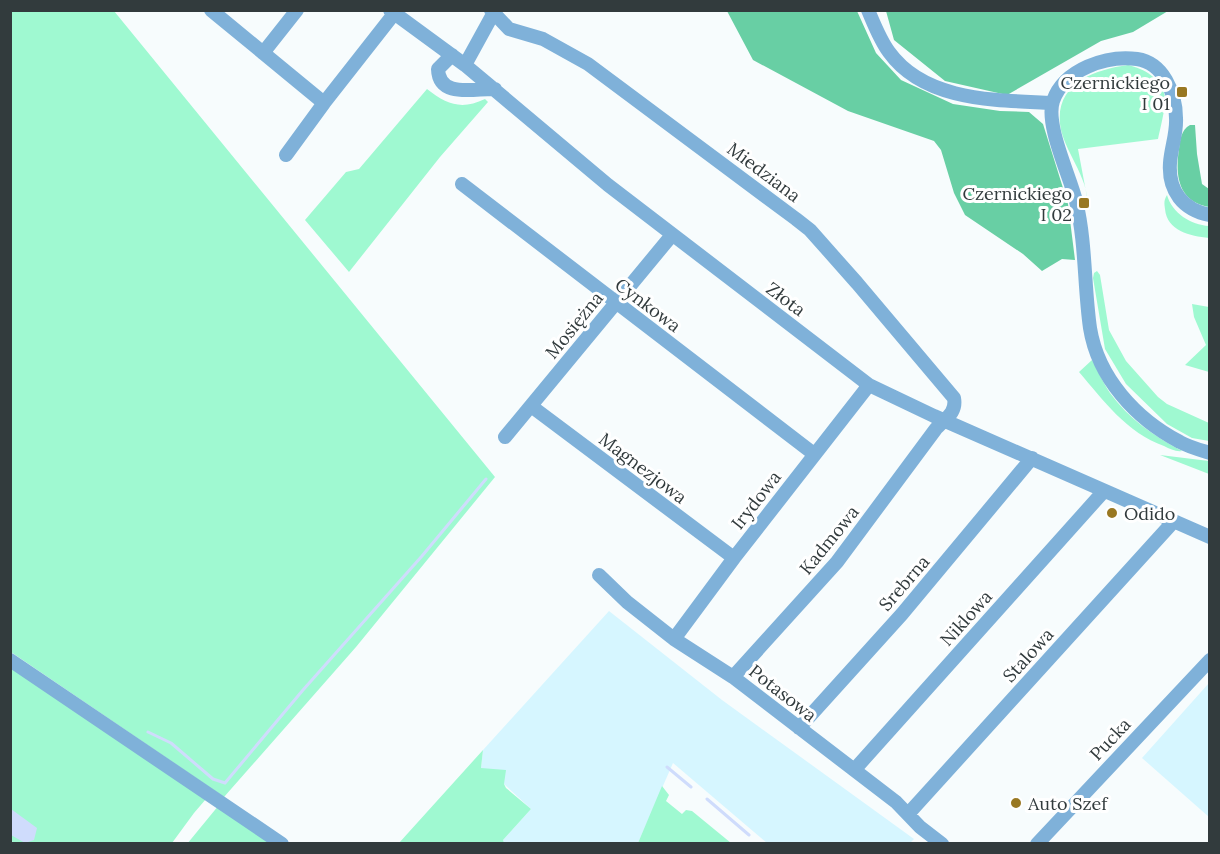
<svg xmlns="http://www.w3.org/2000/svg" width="1220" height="854" viewBox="0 0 1220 854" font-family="Lora,serif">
<rect width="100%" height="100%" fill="#f7fcfd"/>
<path fill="#d6f6ff" d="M609,611l113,89 192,139 -5,5 -142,-1 -94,-80 -35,80h-134l-1,-3 28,-31 -27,-25 -23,-16 2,-18z
M1209,683v134l-67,-59z"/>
<path fill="#9ff9d1" d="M10,11h104l381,466 -139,170 -132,150 -213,-145z
M1128,65c16,4 34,13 37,32 1,10 -5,32 -7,42l-80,10 12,64c-2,-10 -3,-22 -7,-32 -6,-17 -18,-34 -22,-51 -9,-45 31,-60 67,-65z
M427,89c20,16 35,21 58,10l3,3 -48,55 -91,115 -44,-52 41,-48 13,-3z
M1167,195c5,18 24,30 42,31v12c-19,-2 -42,-7 -44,-29 -1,-6 -1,-9 2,-14z
M1097,271l3,4 9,55 17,31 32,36 9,7 42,19v18l-17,-3 -25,-14 -41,-40 -21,-35 -12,-71 1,-5z
M1192,304l17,3v65l-24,-7 21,-20 -12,-28z
M1092,360c6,10 11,23 18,33 18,25 45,44 72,58 -6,1 -12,-2 -18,-5 -37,-13 -61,-46 -85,-74z
M1160,455l49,6v13z
M10,665l196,134 -12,14 -22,30 -156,1 -5,-3z
M483,750l-2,18 25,2 -2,14 2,4 25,21 -28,31 1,3h-105z
M662,786l7,9 -3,6 16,13 4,-4 6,1 39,32h-93z
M219,805l56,39h-88z"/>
<path fill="#68cfa4" d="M727,11h130l19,42 25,27 52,24 47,7 29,1 14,12 25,80 7,56 -13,-1 -20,12 -19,-17 -58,-39 -11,-22 -13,-43 -7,-9 -86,-30 -95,-51z
M886,11h282l-35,21 -32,9 -94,54 -62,-14 -51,-41z
M1190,125h5l2,29 5,30 7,5v18c-31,-6 -34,-31 -30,-58 1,-9 2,-19 11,-24z"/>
<path fill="#cfdcfc" d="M11,809l26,19 -3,12 -9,3 -14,-8z"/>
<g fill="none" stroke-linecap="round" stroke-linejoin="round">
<path stroke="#cfdcfc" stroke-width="3" d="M148,732l23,11 42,36 12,4 78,-93 119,-134 64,-77
M667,767l24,20
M707,799l42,36"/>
<path stroke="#7fb1d9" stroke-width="14" d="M211,10l113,93
M390,10l75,55 143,120 261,200 65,31 276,121
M491,10l18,19 34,10 45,25 208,155 14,11 47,53 97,115c3,16 -10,21 -19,32l-98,132 -104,115
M868,10c6,14 12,30 21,42 36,50 108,48 163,51
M263,53l34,-43
M452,55l-14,14c1,30 37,19 57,20
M465,65l28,-51
M286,155l38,-52 73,-93
M462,184l352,270
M1210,215c-27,-5 -42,-24 -40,-52 1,-15 7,-30 6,-45 0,-15 -3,-26 -10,-38 -7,-12 -16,-19 -29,-21 -30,-4 -73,10 -84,42 -8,24 17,75 23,100 10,42 8,85 14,127 8,50 46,91 90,114 9,5 20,8 30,11
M531,406l203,152
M505,437l167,-202
M599,575l28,27 47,37 59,38 163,125 24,25 22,17
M674,639l60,-81 135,-173
M10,660l272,184
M799,728l103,-114 130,-156
M855,769l249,-278
M909,813l265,-292
M1037,844l173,-184"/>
</g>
<g fill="#997822" stroke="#fff" stroke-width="2">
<rect x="1176" y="86" width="12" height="12" rx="3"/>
<rect x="1078" y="197" width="12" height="12" rx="3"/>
<circle cx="1112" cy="513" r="6"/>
<circle cx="1016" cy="803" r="6"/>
</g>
<g text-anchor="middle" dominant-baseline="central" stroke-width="6" stroke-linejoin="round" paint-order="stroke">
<g font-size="18" fill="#323b3d" stroke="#fff" text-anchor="end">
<text x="1170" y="82">Czernickiego<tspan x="1170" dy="21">I 01</tspan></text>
<text x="1072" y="193">Czernickiego<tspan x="1072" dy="21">I 02</tspan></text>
<text x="1124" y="513" text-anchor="start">Odido</text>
<text x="1028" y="803" text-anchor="start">Auto Szef</text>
</g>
<g font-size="18" fill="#323b3d" stroke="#fff">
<text transform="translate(764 172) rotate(37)">Miedziana</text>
<text transform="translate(786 299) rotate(37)">Złota</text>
<text transform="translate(648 305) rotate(37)">Cynkowa</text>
<text transform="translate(574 325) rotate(-51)">Mosiężna</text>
<text transform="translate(643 468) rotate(37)">Magnezjowa</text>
<text transform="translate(756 500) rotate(-52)">Irydowa</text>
<text transform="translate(829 540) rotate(-51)">Kadmowa</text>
<text transform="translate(904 583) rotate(-49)">Srebrna</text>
<text transform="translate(966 618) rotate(-48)">Niklowa</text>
<text transform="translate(1028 655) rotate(-48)">Stalowa</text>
<text transform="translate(783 693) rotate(38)">Potasowa</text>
<text transform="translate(1110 739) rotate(-47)">Pucka</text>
</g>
</g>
<rect width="1220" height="854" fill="none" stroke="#323b3d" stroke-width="24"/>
</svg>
